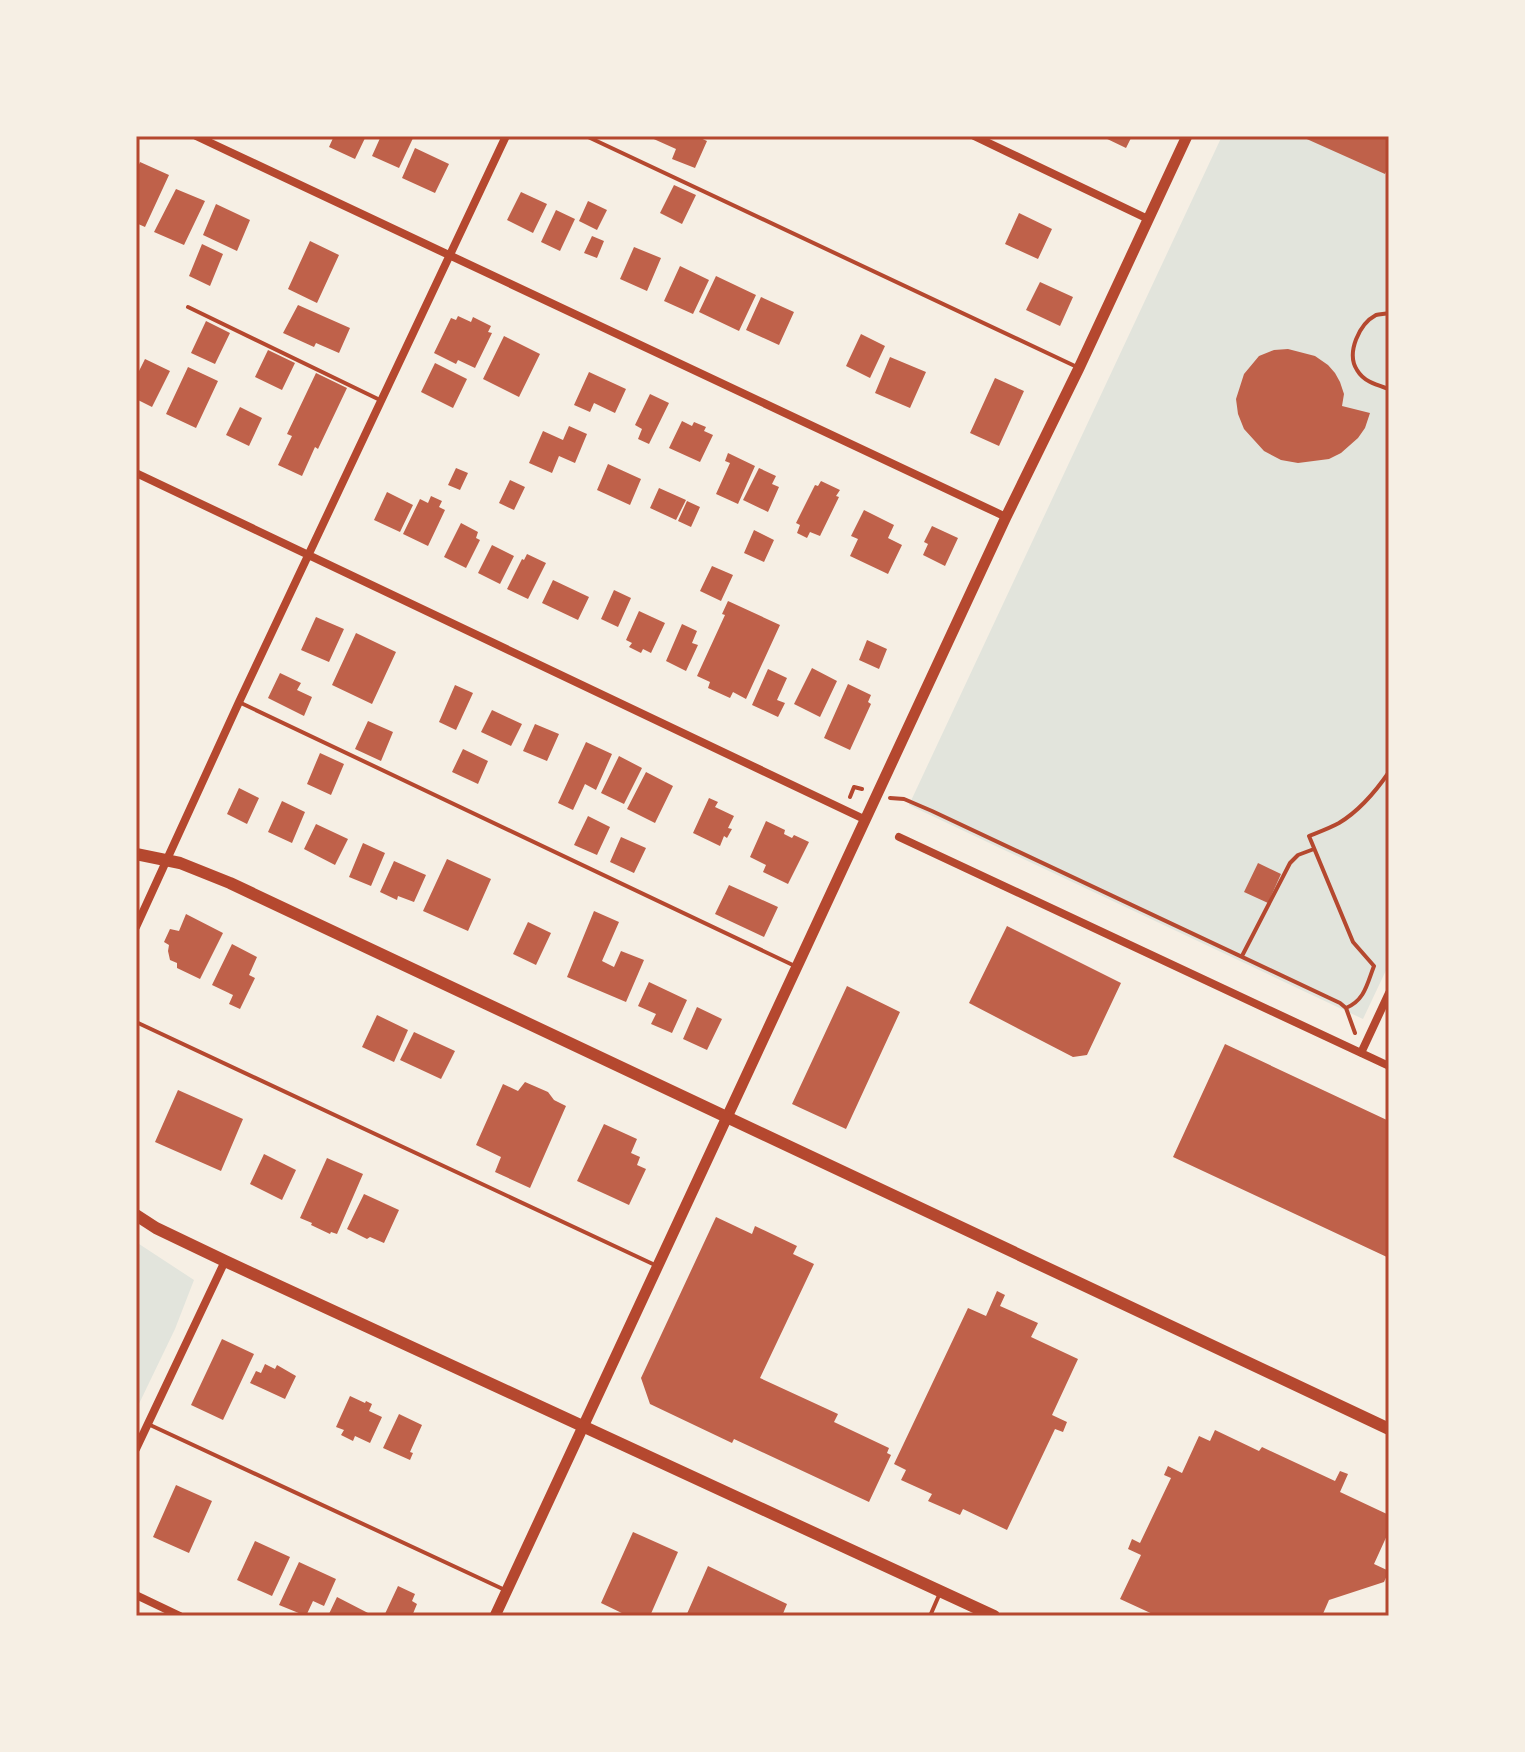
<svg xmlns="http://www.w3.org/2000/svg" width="1525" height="1752" viewBox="0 0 1525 1752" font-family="'Asap Condensed',sans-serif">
<rect width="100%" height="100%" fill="#f6efe4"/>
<path fill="#e2e4dc" d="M1222,136h167v828l-26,55 -454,-214z
M136,1242l58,38 -19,49 -39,81z"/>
<path fill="#bf614a" d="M334,136h32l-11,23 -26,-12z
M381,136h33l-15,32 -27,-12z
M647,136h49l11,5 -12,27 -23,-9 4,-10z
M1101,136h31l-6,12z
M1300,136h89v29l-4,9z
M415,148l34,16 -14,29 -33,-15z
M140,162l29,13 -24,52 -9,-4v-51z
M674,185l22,10 -14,29 -22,-11z
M176,189l29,12 -21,44 -30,-13z
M521,192l26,12 -14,29 -26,-13z
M588,201l19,9 -10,20 -18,-9z
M216,204l34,16 -13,31 -34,-16z
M556,210l19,9 -15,32 -19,-9z
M1019,213l33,16 -14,30 -33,-15z
M592,236l12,5 -7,17 -13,-5z
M310,241l29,14 -22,48 -29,-14z
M202,244l21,10 -13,32 -21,-10z
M634,247l27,11 -14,33 -27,-12z
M680,266l29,14 -16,34 -29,-13z
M716,276l40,19 -17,36 -40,-19z
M1040,282l33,15 -13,29 -34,-16z
M761,297l33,15 -15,33 -33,-15z
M298,305l52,23 -11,25 -23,-10 -2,4 -31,-14z
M458,316l13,6 2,-5 18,9 -3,6 4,1 -17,35 -17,-8 -2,4 -22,-11 17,-35 5,2z
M206,321l24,12 -15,31 -24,-11z
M861,334l24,12 -15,32 -24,-12z
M504,336l36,18 -21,43 -36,-18z
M1288,349l27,7 13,9 7,8 5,9 4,12 -2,12 28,7 -5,15 -7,10 -17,15 -12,6 -31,4 -17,-3 -17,-9 -20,-22 -6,-15 -2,-15 8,-25 15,-18 15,-6z
M268,350l27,13 -13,27 -27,-13z
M890,357l36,15 -16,36 -35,-15z
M145,359l25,12 -18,36 -16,-8v-30l3,2z
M435,363l32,16 -14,29 -32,-16z
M188,367l30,14 -22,47 -30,-14z
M589,372l37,17 -11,24 -21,-10 -4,9 -16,-7z
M316,373l31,15 -29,61 -3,-2 -13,29 -24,-11 14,-29 -5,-2z
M995,378l29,13 -25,55 -29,-13z
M650,394l19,9 -20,41 -11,-5 4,-10 -7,-4z
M240,407l22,11 -13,28 -23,-11z
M682,421l10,5 2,-4 12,5 -2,4 9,4 -13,27 -31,-14z
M569,426l18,8 -12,29 -16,-7 -7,17 -23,-10 14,-32 20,9z
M728,453l27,13 -17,38 -22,-10 14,-31 -5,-2z
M608,464l33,15 -11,26 -33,-15z
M456,468l12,5 -8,17 -12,-5z
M759,468l17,8 -4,8 7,3 -11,25 -25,-12z
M510,480l15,7 -11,23 -15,-7z
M821,481l19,9 -4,6 3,1 -19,39 -10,-4 -3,6 -10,-5 3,-8 -4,-2 19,-38 3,1z
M659,488l27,12 -10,20 -26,-12z
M387,492l26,13 -13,27 -26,-12z
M431,496l11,5 -3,6 6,3 -17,36 -25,-12 17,-35 8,4z
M687,501l13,6 -9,20 -13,-6z
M864,510l30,15 -6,13 14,7 -14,29 -38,-18 8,-17 -7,-3z
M461,523l17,9 -2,6 4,2 -14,28 -22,-11z
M932,526l26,12 -13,28 -22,-11 5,-11 -4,-2z
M754,530l20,10 -10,22 -20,-9z
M492,545l22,11 -14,28 -22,-11z
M527,554l19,9 -18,36 -21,-10 15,-30 2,1z
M712,566l21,9 -12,26 -21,-10z
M553,580l36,17 -11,23 -36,-17z
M614,590l17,8 -13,29 -17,-8z
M728,601l52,24 -34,74 -13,-7 -3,6 -22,-10 2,-6 -13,-6 28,-61 -3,-1z
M639,611l26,12 -14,30 -8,-4 -2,4 -12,-6 3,-4 -6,-3z
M316,617l28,12 -15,33 -28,-12z
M682,624l15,7 -5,12 6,2 -12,26 -20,-10z
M356,633l40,19 -24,52 -40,-19z
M867,640l20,9 -8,20 -20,-9z
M812,668l25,13 -17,36 -26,-13z
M768,669l19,9 -10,22 8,3 -7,14 -26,-12z
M280,673l21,10 -4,7 15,7 -8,19 -36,-18z
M848,684l23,11 -3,7 3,2 -21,46 -26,-12z
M455,685l18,8 -17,37 -17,-8z
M492,710l30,14 -11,22 -30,-14z
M368,721l25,11 -12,29 -26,-12z
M535,724l24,10 -12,27 -24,-10z
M586,742l26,12 -16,36 -11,-6 -12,26 -15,-7z
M463,749l25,12 -10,23 -26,-12z
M320,753l24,11 -13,31 -24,-11z
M619,756l23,12 -18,36 -23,-11z
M646,772l27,14 -18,37 -28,-14z
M239,788l20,10 -12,26 -20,-10z
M709,798l9,4 -3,5 19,9 -6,12 4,1 -5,9 -3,-2 -4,10 -27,-13z
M282,801l23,11 -13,31 -24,-11z
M588,816l22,11 -13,28 -23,-10z
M766,821l19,9 -1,4 8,4 2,-3 15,7 -21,42 -25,-12 3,-7 -16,-8z
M316,824l32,15 -13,26 -31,-16z
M621,837l25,11 -12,25 -24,-11z
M363,843l22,10 -14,33 -22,-9z
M447,859l44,20 -23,52 -45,-20z
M394,861l32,14 -12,27 -16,-6 -1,4 -17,-8z
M1258,863l23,11 -13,29 -24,-11z
M729,885l49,22 -14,30 -49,-23z
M594,911l25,11 -17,39 12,6 7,-16 23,9 -18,42 -59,-25z
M186,914l37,19 -23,46 -23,-11v-5l-7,-3 -2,-9 1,-6 -5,-3 6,-13 9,2z
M528,922l23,11 -15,32 -23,-11z
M1007,926l114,57 -34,72 -14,2 -104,-54z
M232,944l25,13 -8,18 6,3 -15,31 -11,-5 4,-9 -21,-10z
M649,982l38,18 -15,33 -21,-9 5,-10 -18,-8z
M847,986l53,26 -54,117 -54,-25z
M697,1007l25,12 -15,31 -24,-11z
M377,1015l31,15 -14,32 -32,-15z
M414,1032l41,19 -14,28 -41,-19z
M1225,1044l164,77v137l-216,-101z
M525,1082l23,10 6,8 12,6 -36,82 -35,-16 6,-15 -25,-12 27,-61 15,7z
M178,1090l65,29 -22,52 -66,-29z
M604,1124l33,15 -6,14 9,4 -3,8 9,4 -17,36 -52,-24z
M264,1154l32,16 -14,30 -32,-16z
M327,1158l36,16 -26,60 -6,-2 -1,2 -19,-9 1,-2 -12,-5z
M364,1194l35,16 -15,33 -14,-6 -3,2 -20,-10z
M716,1217l36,17 3,-8 42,20 -4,8 21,10 -54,114 78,36 -4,8 55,26 -2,5 4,2 -22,47 -135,-63 -2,4 -82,-39 -9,-26z
M997,1291l8,4 -5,11 38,17 -7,14 47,22 -26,56 15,7 -4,10 -8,-3 -48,101 -44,-21 -3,6 -32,-14 4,-7 -31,-14 5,-10 -12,-6 74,-156 18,8z
M222,1339l32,15 -31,66 -32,-15z
M265,1364l10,5 2,-4 19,11 -11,23 -35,-16 6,-12 5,2z
M350,1396l15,7 1,-2 6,3 -3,7 13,6 -12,26 -15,-7 -2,5 -12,-6 3,-5 -8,-3z
M399,1414l23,11 -12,27 3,1 -3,7 -27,-12z
M1215,1430l44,21 3,-4 73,34 5,-10 8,3 -8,18 49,23v16l-15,33 15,7 -5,11 -55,18 -7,16h-165l-37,-17 21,-44 -13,-6 4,-10 8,4 31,-65 -7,-3 4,-9 14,7 17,-37 11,5z
M176,1485l36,16 -23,52 -36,-16z
M633,1532l45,20 -28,64h-22l-27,-13z
M255,1541l35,16 -18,39 -35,-16z
M299,1562l37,17 -12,27 -11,-5 -7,15 -27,-11z
M708,1566l79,38 -5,12h-96z
M398,1586l17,8 -3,7 5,3 -5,12h-28z
M337,1597l31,16 -1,3h-39z"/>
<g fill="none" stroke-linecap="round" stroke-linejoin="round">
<path stroke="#b5482f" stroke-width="4" d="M850,797l4,-10 8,2
M890,798l14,1 28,12 408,192 6,5 9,25
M1242,956l48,-93 8,-8 16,-6
M1346,1008c19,-8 21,-24 28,-42l-21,-24 -44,-106c10,-4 21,-8 30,-13 20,-12 37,-32 50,-51"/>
<path stroke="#b5482f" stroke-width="4" d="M586,136l491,231
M188,307l192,93
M1389,313c-4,1 -9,1 -13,2 -17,9 -30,38 -19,55 7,12 20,15 32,19
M241,703l556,264
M136,1022l519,243
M148,1424l357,166
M930,1616l10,-23"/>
<path stroke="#b5482f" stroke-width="8" d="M196,136l810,381
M974,136l174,83
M136,473l730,347
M899,837l490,229
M136,927l103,-225 267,-566
M1361,1053l28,-60
M136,1449l89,-188
M136,1595l44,21"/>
<path stroke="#b5482f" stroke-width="11" d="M495,1616l511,-1099 73,-149 108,-232"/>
<path stroke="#b5482f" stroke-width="12" d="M136,854l44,9 50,20 1159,546
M136,1215l20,13 69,33 769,355"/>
</g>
<rect width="1525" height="1752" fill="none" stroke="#f6efe4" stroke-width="276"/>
<rect x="138" y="138" width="1249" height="1476" fill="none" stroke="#b5482f" stroke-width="3"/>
</svg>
